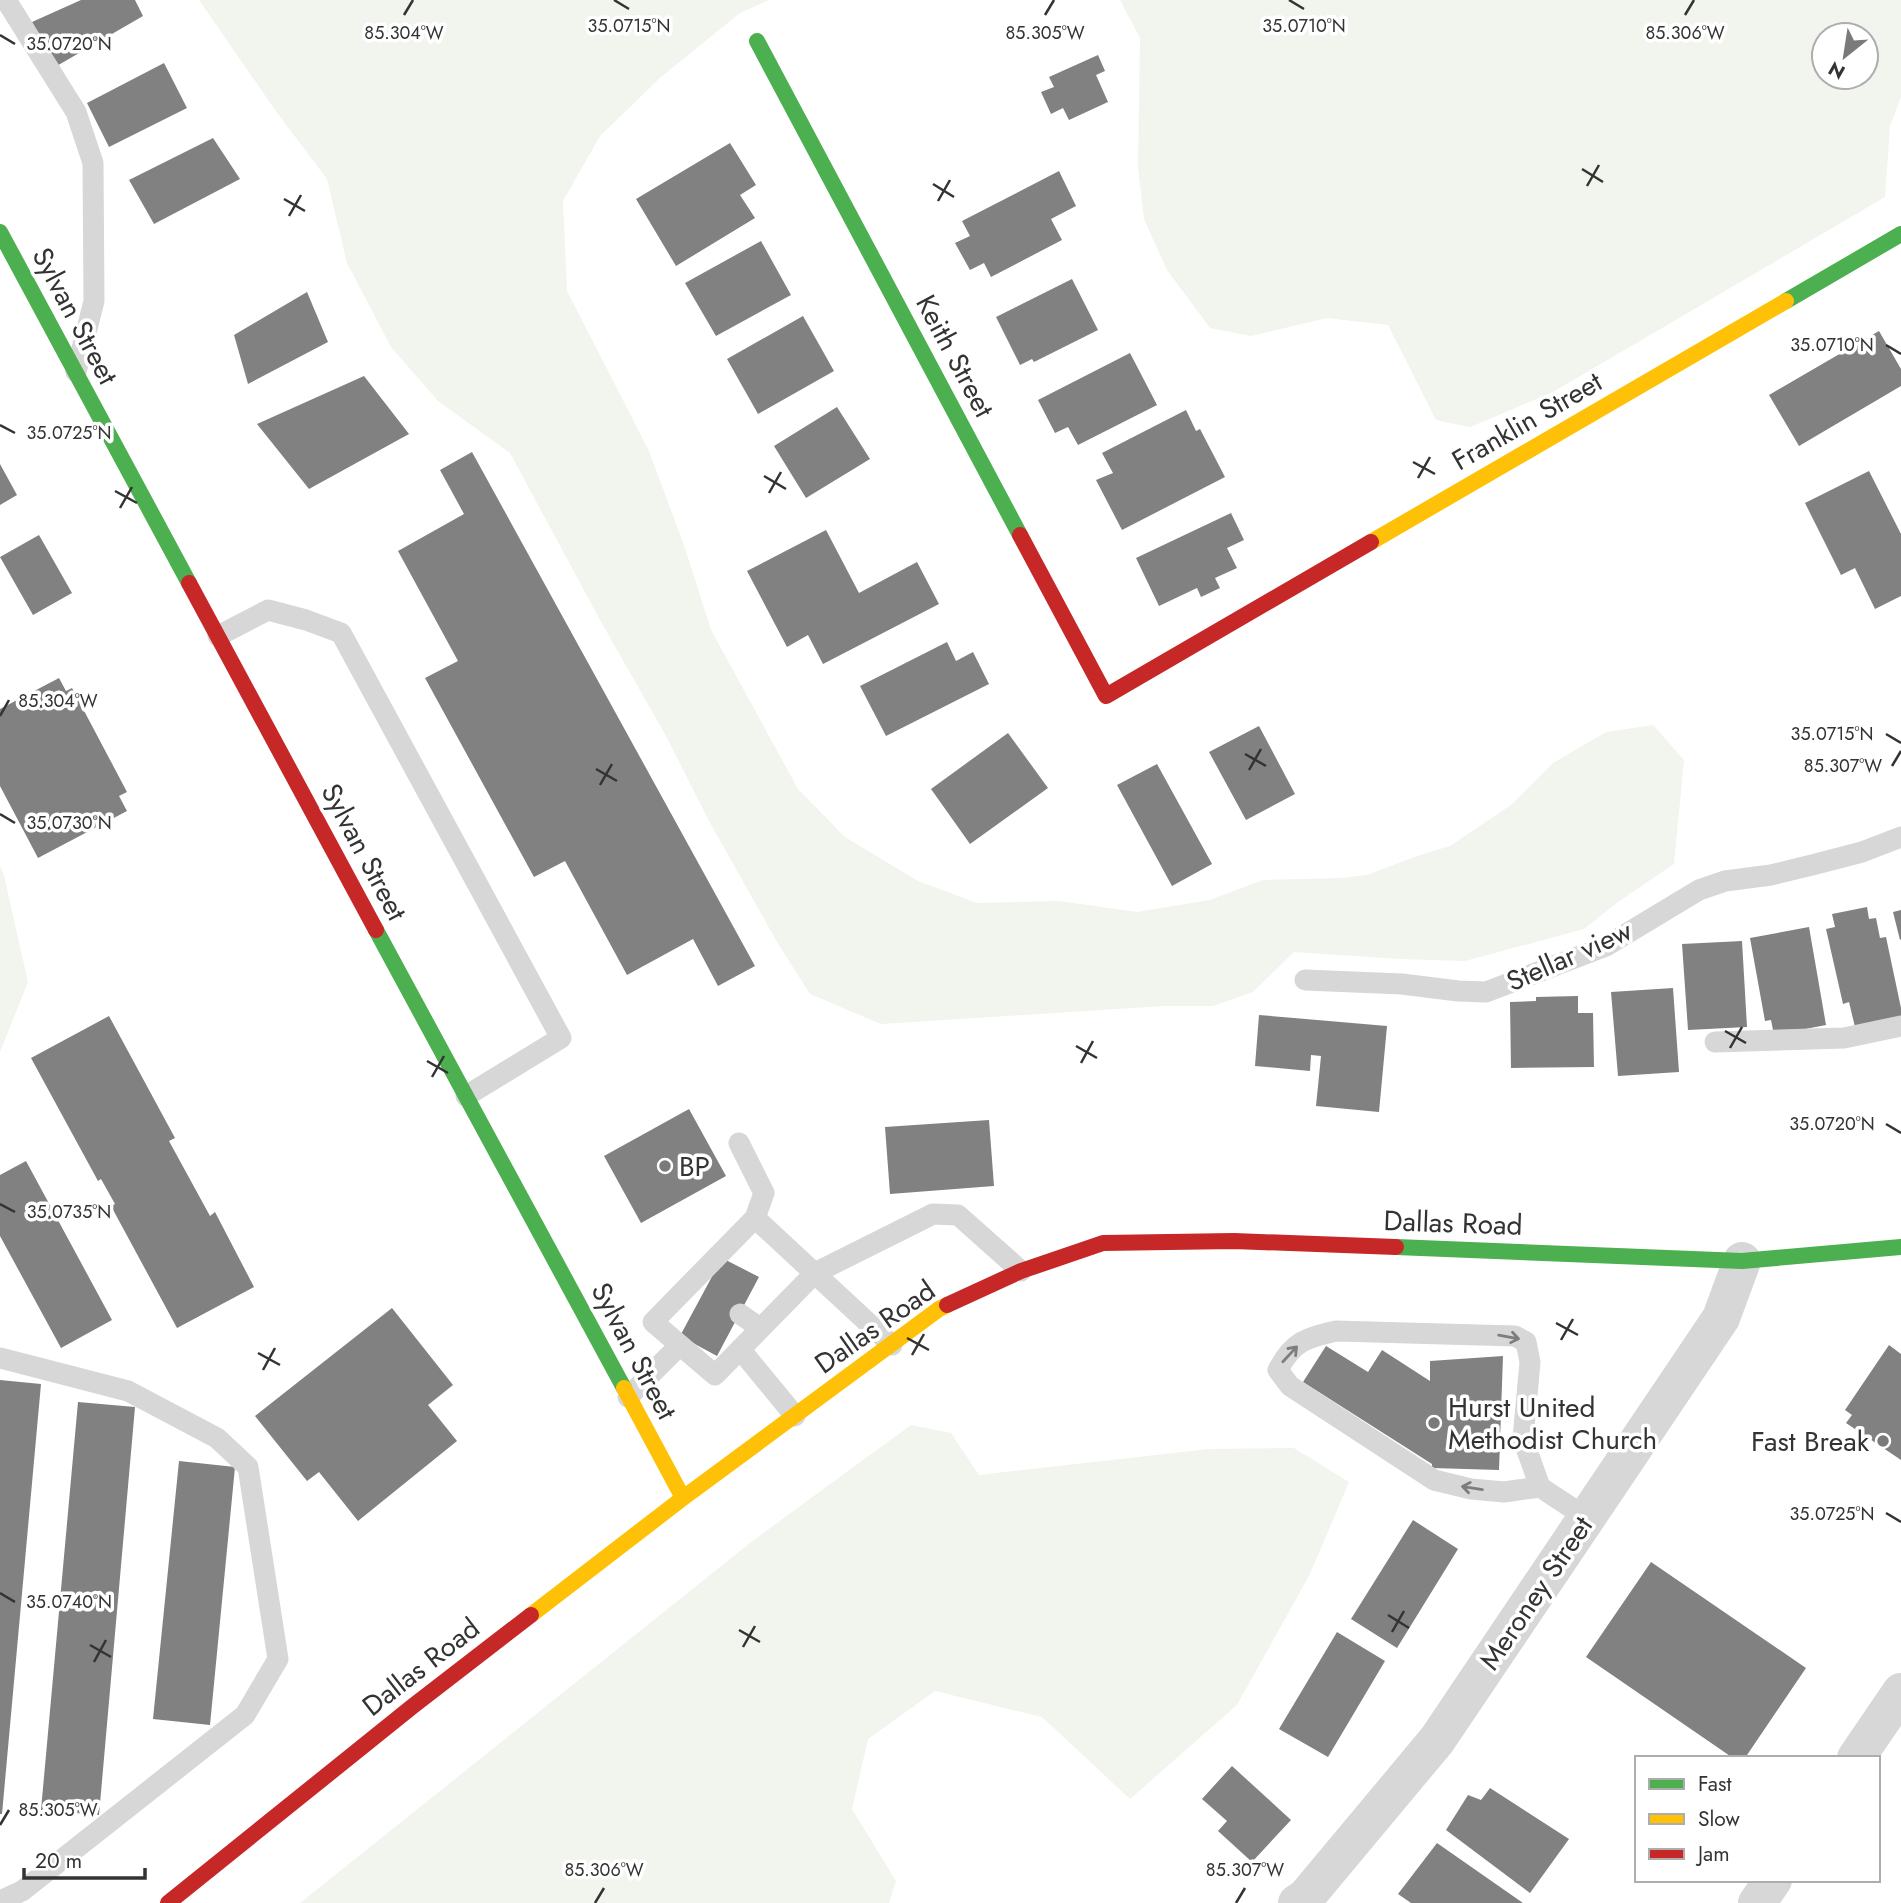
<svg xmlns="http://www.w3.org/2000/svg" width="1901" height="1903" viewBox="0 0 1901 1903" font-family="Jost,sans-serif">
<rect width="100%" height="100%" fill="#fff"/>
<path fill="#f1f5ed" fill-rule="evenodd" d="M199,0h570l-29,13 -79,64 -61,59 -37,65 4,90 82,160 36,97 26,82 87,159 47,48 73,44 59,22 82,-2 78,11 73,-12 53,-20 78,-2 26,-3 50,-19 33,-10 61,-41 42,-42 53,-31 47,-7 31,35 -10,104 -56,38 -34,27 -119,32 -65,-2 -106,-7 -41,40 -40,14h-49l-283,18 -71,-30 -33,-52 -68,-121 -43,-85 -66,-116 -90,-167 -72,-52 -47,-54 -44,-84 -20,-84 -52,-69z
M1120,0h781v97l-11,29 -5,71 -332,195 -83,35 -34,-7 -48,-95 -61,-7 -76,18 -41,-8 -43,-58 -23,-51 -6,-52 2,-129zM1866,35v42h-42v-42z
M0,866l4,10 24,106 -28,70z
M911,1425l40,8 28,42 230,-26 85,-1 55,34 -39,92 -73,131 -107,94 -88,-82 -107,-26 -67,48 -16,70 44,72 -7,22h-589l455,-364z"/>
<path fill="#818181" d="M81,0h54l8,16 -88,51 -23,-45z
M1098,55l7,16 -9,4 12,27 -39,18 -6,-12 -12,6 -10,-22 13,-5 -5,-10z
M164,63l23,45 -78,39 -22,-44z
M213,138l27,41 -86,45 -25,-44z
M730,143l26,42 -16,10 15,23 -79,48 -40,-67z
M1059,171l17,35 -25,13 11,21 -71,37 -7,-14 -14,7 -15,-27 15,-7 -8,-15z
M761,241l30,54 -75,41 -31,-53z
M1072,279l26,51 -64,32 -2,-3 -12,6 -24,-48z
M307,292l21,50 -80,42 -14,-49z
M803,316l31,55 -76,43 -31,-55z
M1879,331l22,38v17l-102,60 -30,-51z
M1130,353l27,52 -79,40 -10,-18 -13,6 -17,-33z
M364,376l45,58 -100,55 -52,-65z
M837,407l33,52 -64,39 -32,-52z
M1186,410l10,21 4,-2 25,48 -103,53 -26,-50 17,-7 -11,-20z
M472,452l283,514 -37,20 -25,-47 -66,36 -62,-114 -31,16 -109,-199 33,-17 -60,-110 66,-37 -24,-44z
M0,464l17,31 -17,10z
M1869,471l32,63v62l-26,13 -20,-41 -14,7 -36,-72z
M1231,513l13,27 -17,8 10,20 -22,10 5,10 -19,9 -4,-9 -38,18 -23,-48z
M826,530l33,63 58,-31 22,42 -116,60 -15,-29 -21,12 -40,-76z
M39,535l33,58 -39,22 -33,-58z
M947,642l9,19 17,-9 16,32 -103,52 -26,-50z
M59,678l7,13 6,-3 55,104 -8,4 8,15 -89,47 -38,-72v-77z
M1259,726l36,68 -49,26 -37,-68z
M1008,733l40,55 -78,56 -39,-55z
M1157,764l55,100 -40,22 -55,-101z
M1867,907l2,12 7,-1 4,20 6,-1 15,71v9l-46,10 -6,-25 -6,2 -17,-75 9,-2 -3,-13z
M1901,910v29l-1,1 -7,-28z
M1809,927l17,98 -52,10 -3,-15 -6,1 -15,-83z
M1742,941l5,86 -59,3 -6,-86z
M1673,988l6,84 -61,4 -7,-84z
M1578,996v17h15l1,54 -83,1 -1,-66 26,-1v-4z
M1259,1015l128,11 -8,86 -63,-6 5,-50 -10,-1 -1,16 -55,-5z
M109,1016l66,122 -6,3 41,75 5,-4 39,75 -77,41 -66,-122 4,-2 -14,-25 -3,2 -67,-123z
M689,1109l37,67 -85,47 -37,-67z
M989,1120l5,66 -104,8 -5,-67z
M26,1161l86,159 -51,28 -61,-112v-61z
M722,1258l37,19 -42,79 -37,-20z
M392,1308l61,77 -25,20 29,36 -99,80 -39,-49 -12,9 -52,-65z
M1889,1345l12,9v106l-55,-37 6,-8 -7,-5z
M1326,1346l42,26 14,-22 48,31v-20l73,-5 -4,114 -67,-2v-4l-129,-82z
M0,1380l41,4 -39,430h-2z
M78,1402l57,5 -36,408 -58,-5z
M179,1461l56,6 -25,258 -57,-6z
M1413,1520l45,29 -61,99 -46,-29z
M1651,1562l155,106 -61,90h-12l-147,-101z
M1337,1632l48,29 -57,96 -49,-28z
M1232,1766l59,54 -39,42 -34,-31 9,-10 -25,-22z
M1490,1788l79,51 -39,54 -84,-63 22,-35 13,5z
M1437,1843l86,60h-112l-13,-9z"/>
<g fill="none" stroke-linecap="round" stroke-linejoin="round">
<path stroke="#d7d7d7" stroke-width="21" d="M6,0l70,112 17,51 1,138 -18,71
M218,636l50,-26 38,10 35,13 220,405 -95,58
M1305,980l97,4 56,7 28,1 120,-46 93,-56 26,-9 46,-6 45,-11 46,-12 39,-15
M1715,1042l129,-4 57,-12
M739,1143l25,50 -9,25
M740,1314l20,14
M892,1345l-137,-127 -102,104 62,53 100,-102 118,-59 25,1 63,56
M740,1349l55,67
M0,1358l128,33 89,47 31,29 30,192 -33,56 -223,176 -22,10
M628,1397l52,-52
M1540,1487l-36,5 -33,-3 -37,-9 -144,-94 -12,-16c15,-29 28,-32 58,-39l179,5 11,6 4,20 -7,77 17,48 47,31"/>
<path stroke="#d7d7d7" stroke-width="38" d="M1856,1758l45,-66
M1297,1903l9,-6 131,-157 284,-422 21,-57
M1757,1903l16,-23"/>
<path stroke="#4caf50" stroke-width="16" d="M757,41l263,494
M0,232l189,351
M1786,301l115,-67
M376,930l248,458
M1396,1247l346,14 159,-14"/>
<path stroke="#ffc107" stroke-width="16" d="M1371,542l415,-241
M624,1388l59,110
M531,1615l152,-117 256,-189 8,-4"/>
<path stroke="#c62828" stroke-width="16" d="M1020,535l86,161 265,-154
M189,583l187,347
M947,1305l74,-34 82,-28 131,-2 162,6
M168,1903l245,-197 118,-91"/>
</g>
<defs><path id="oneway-shaft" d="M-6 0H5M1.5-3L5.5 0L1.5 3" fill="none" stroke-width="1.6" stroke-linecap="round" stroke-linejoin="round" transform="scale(1.75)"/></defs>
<g stroke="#7d7d7d">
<use href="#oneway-shaft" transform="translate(1509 1337) rotate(10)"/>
<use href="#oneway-shaft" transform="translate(1290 1354) rotate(-47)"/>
<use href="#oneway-shaft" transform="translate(1472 1488) rotate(-171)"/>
</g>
<path fill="none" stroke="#333" stroke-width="2.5" d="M614,0l15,9M1289,0l15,9M404,15l9,-15M1045,15l9,-15M1685,15l9,-15M0,35l15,9M1582,169l21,13M933,184l21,13M1587,186l12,-21M284,199l21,12M938,201l12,-21M289,216l12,-21M1886,345l15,9M0,425l15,8M1413,462l22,12M764,476l22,13M1418,478l12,-21M115,491l22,12M769,493l12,-21M120,508l12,-21M0,716l9,-16M1886,734l15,9M1245,754l21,12M1892,766l9,-15M596,769l21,12M1249,770l12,-21M600,785l12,-21M0,814l15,9M1725,1031l21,12M1076,1046l21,12M1730,1048l12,-21M427,1061l21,12M1081,1063l12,-22M432,1077l12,-21M1886,1124l15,9M0,1204l15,8M1556,1323l22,12M907,1338l22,12M1561,1340l12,-21M258,1353l22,12M912,1355l12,-21M263,1370l12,-22M1886,1513l15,9M0,1593l15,9M1388,1615l21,13M739,1630l21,12M1392,1632l12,-21M90,1645l21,12M743,1647l12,-21M94,1662l12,-22M0,1825l9,-15M595,1903l9,-15M1236,1903l9,-15"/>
<g fill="#7a7a7a" stroke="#fff" stroke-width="2.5">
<circle cx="665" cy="1166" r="7"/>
<circle cx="1434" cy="1423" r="7"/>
<circle cx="1883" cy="1441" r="7"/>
</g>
<g text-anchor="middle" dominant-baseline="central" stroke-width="7" stroke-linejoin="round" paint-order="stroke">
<g font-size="28" fill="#333" stroke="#fff">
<text transform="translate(75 316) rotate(62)">Sylvan Street</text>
<text transform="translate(955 356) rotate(62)">Keith Street</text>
<text transform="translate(1527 421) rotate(-30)">Franklin Street</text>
<text transform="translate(364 852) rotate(62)">Sylvan Street</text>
<text transform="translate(1569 956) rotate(-24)">Stellar view</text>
<text transform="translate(1453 1223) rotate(2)">Dallas Road</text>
<text transform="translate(875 1327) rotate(-35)">Dallas Road</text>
<text transform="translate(634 1351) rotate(62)">Sylvan Street</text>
<text transform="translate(1536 1593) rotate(-56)">Meroney Street</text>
<text transform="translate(421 1667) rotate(-38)">Dallas Road</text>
</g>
<g font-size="28" fill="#333" stroke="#fff" text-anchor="start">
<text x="679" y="1166">BP</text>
<text x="1448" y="1407">Hurst United<tspan x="1448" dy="32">Methodist Church</tspan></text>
<text x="1869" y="1441" text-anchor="end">Fast Break</text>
</g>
</g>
<g font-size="18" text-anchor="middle" fill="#333" stroke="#fff" stroke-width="7" stroke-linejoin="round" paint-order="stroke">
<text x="629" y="32">35.0715°N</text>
<text x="1304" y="32">35.0710°N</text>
<text x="404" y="39">85.304°W</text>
<text x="1045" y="39">85.305°W</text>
<text x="1685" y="39">85.306°W</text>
<text x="69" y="50">35.0720°N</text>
<text x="1832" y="351">35.0710°N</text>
<text x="69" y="439">35.0725°N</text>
<text x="58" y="707">85.304°W</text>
<text x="1832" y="740">35.0715°N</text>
<text x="1843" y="772">85.307°W</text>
<text x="69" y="829">35.0730°N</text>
<text x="1832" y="1130">35.0720°N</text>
<text x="69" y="1218">35.0735°N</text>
<text x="1832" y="1520">35.0725°N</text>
<text x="69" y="1608">35.0740°N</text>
<text x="58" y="1816">85.305°W</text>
<text x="604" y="1876">85.306°W</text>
<text x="1245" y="1876">85.307°W</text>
</g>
<rect x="1635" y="1756" width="245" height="126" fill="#ffffff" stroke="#adadad" stroke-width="2"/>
<rect x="1649" y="1779" width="35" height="10" fill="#4caf50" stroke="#adadad" stroke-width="2"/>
<text x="1698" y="1791" font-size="21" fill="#333333">Fast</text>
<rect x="1649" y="1814" width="35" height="10" fill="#ffc107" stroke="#adadad" stroke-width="2"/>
<text x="1698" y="1826" font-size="21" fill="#333333">Slow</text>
<rect x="1649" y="1849" width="35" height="10" fill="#c62828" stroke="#adadad" stroke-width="2"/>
<text x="1698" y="1861" font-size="21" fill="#333333">Jam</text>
<g transform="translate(1845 56) rotate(210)"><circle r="33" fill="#ffffff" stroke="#adadad" stroke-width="2"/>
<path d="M0-5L12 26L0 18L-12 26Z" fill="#7a7a7a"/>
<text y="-10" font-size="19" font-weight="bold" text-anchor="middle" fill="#333333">N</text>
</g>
<path d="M24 1868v10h121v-10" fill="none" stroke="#333333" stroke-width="3.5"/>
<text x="35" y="1868" font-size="21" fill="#333333" stroke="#ffffff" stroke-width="5" paint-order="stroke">20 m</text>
</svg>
